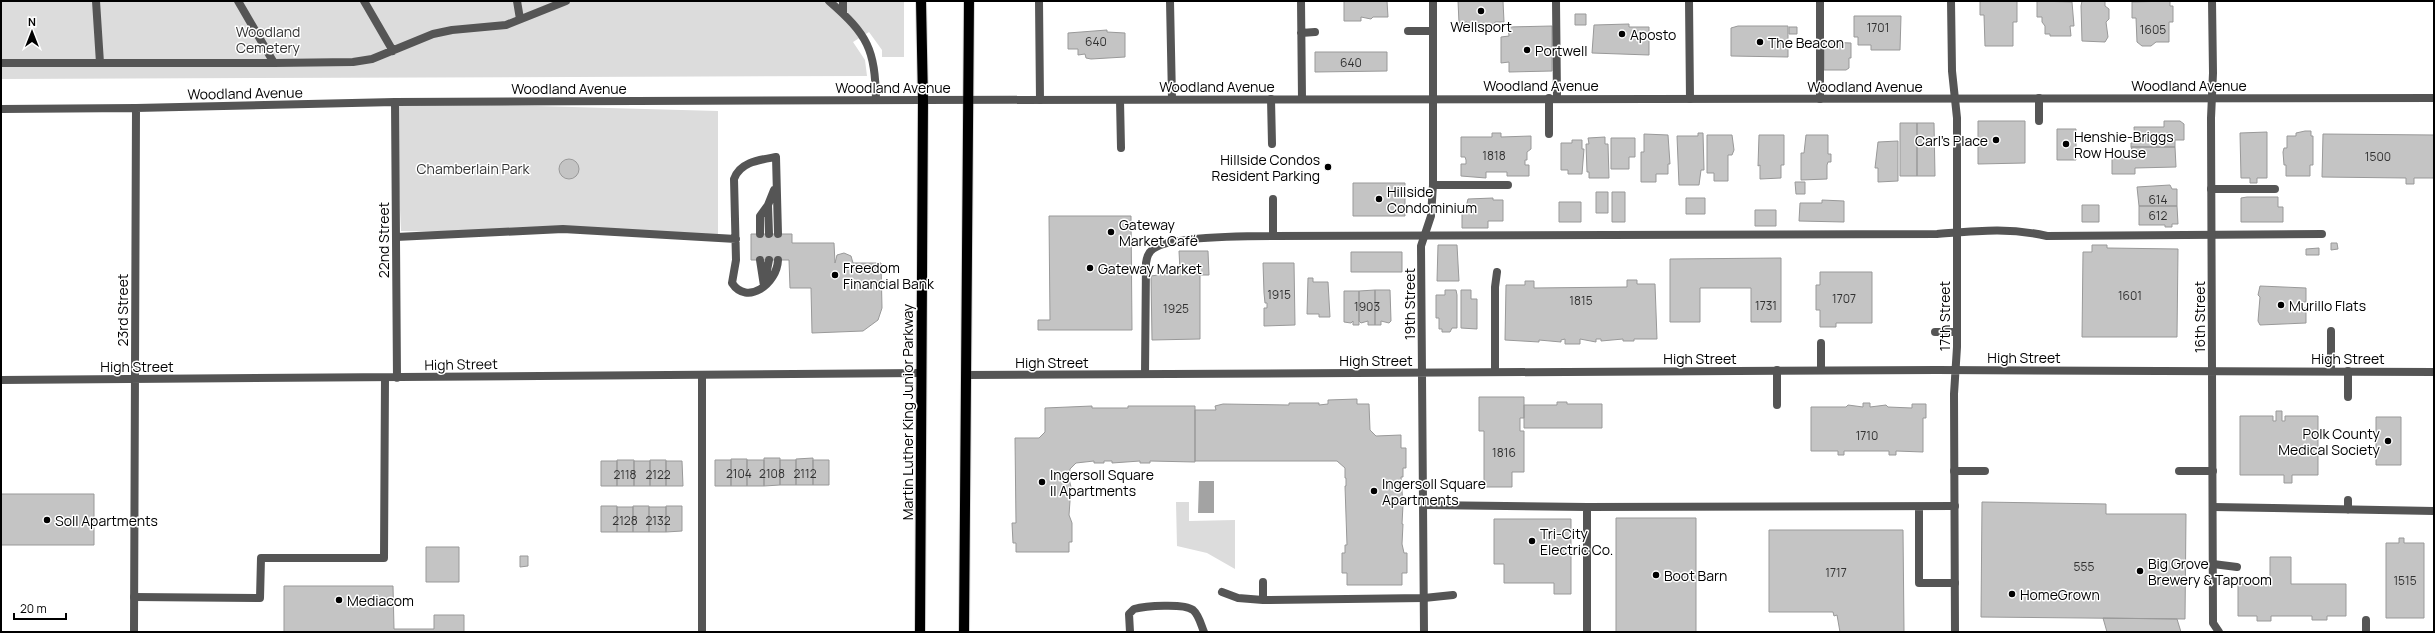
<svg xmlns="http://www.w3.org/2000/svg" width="2435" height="633" viewBox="0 0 2435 633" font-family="Manrope,sans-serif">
<rect width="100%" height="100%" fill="#fff"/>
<path fill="#dcdcdc" d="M1,1h903v56h-22v-7l-13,-18 -16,10 12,18 2,16 -866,3z
M395,102l323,9v124l-317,-4z
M1176,502h13v19l46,-1v49l-28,-16 -30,-7z"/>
<path fill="#a3a3a3" d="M1199,481h15v32h-16z"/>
<path fill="#c4c4c4" stroke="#999" d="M1344,1h43l1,16h-15l-2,2 -10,-2v4h-17z
M1458,1h45l1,21h-9v7l-27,1 -1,-8 -8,1z
M1980,1h37v21h-4v24h-28l-1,-31h-4z
M2037,1l35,1 2,24h-4l1,10h-21v-2h-5v-8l-3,-4v-5h-5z
M2082,1h23v5l4,3v10l-3,3 2,15 -3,5 -23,-1 -1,-35z
M2170,1v5h3v16h-4v20h-13l-5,4h-9l-5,-4 -1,-24h-4v-16z
M1575,14h11v11h-11z
M1854,16h47l-1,34h-29v-5h-13v-8h-4z
M1629,24v3h20v28l-57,-2 2,-28z
M1552,26v45l-43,1v-10l-8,1v-26l8,-1 -1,-9z
M1738,26h50v31l-57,-1v-28z
M1789,27h8v7h-8z
M1107,30v2l18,1v24l-34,2 -5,-1 -1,-4 -7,1v-6h-10v-16z
M1824,42l27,1v15h-2v10l-3,2h-22z
M1315,52h72v19l-72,1z
M1978,121h47v42l-47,1z
M2164,121h16l4,3v16h-9v7h-44v-4h4l-1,-16h30z
M1900,123h17v53h-17z
M1917,123h17l1,53h-18z
M2057,129h19v31h-19z
M2305,131h6v5h2v29h-3v11h-24v-11h-2l-1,-13 1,-4h3v-12h9v-3z
M2267,132v46h-10v5h-7v-5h-9l-1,-45z
M1492,133h9v4l30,-1v13l-4,3v8h-2v5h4v11h-22v-4h-21v6l-25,-2v-12h5v-4l-1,-3h-4v-20h31z
M1698,133h5l1,37h-3l-2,15h-20l-2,-49h21z
M1644,134l24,1 2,29h-2v10h-12v8h-15v-30h3z
M2323,134l111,1v43h-20v6h-8v-6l-84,-1z
M1707,135h25l2,15 -2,5h-4v26h-14v-8h-7z
M1759,135h25v30h-3v13l-21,1v-14l-2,1z
M1806,135h22v19h3v8h-3l-1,3v14l-26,1v-27h3z
M1605,137v7h3l1,34h-20v-6h-2l-1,-28h3l-1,-6z
M1611,138h24v19h-6v12h-18z
M1572,140h10v9h2l-2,25h-14v-4h-7v-27h11z
M1898,141v40l-20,1v-14h-3l3,-26z
M2131,147h44l1,20 -41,1v6h-23v-16h23z
M559 169a10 10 0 1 1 20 0a10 10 0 1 1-20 0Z
M1795,182h10v12h-9z
M1353,183h52v33h-52z
M2170,185l2,4h5v17h-38l-2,-19z
M1596,192h12v21h-12z
M1612,192h13v30h-13z
M2247,197h31v10h5v15h-42v-24z
M1493,198v2h10v21h-15v7h-26v-17h3l3,-12z
M1686,198h19v16h-19z
M1822,200l22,1v21l-45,-1 1,-18h22z
M1559,202h22v20h-22z
M2082,205h17v17h-17z
M2139,206h38l1,18h-6v3h-7v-2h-26z
M1755,210h21v16h-21z
M1049,216h82l1,114h-94v-10h12z
M751,234h41v9h42l1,20 2,-8 7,-2 7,3 2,7h28l1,45 -4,12 -15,11 -51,2 -1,-45h-21l-1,-28h-38z
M2331,243h6l1,6 -7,1z
M1438,245h19l2,36h-22z
M2092,245h15v3l71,1 -1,88h-95l1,-85h9z
M2319,248v7h-13v-6z
M1179,251h29l1,24h-9v64l-48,1 -1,-64 7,-1v-4h22z
M1351,252h51v20h-51z
M1781,258v64h-30v-34h-51v34h-30v-63z
M1263,263h31l1,62 -31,1v-18h3v-5h-2l-1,-10z
M1820,272h52v51h-36v4h-16v-17h-4v-25h4z
M1308,278h5v4h15l2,35h-11v-3h-12z
M1627,280h10v4h18l2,55h-23v2h-11v-2l-22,2v-2h-5v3l-16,-3v5h-15v-5l-4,1v2l-22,-2v2l-34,-2 1,-55h19v-4h9v7l93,-1z
M2260,286l46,2v14h-4v6h4v15l-46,2 -2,-4 2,-24 -2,-2z
M1375,290h15l1,31 -2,2 -8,-2v4h-6z
M1375,290v35h-7v-4l-7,2 -2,-2v-30z
M1445,290h11l1,5v33h-5l-2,4h-8v-3h-3v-11h-3v-23h9z
M1461,290h10v9h6v30l-16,-1z
M1344,291h15v34h-6v-4l-2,2 -7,-1z
M1479,397h45v21h-4v13h4v41h-12v15h-28v-56h-5z
M1357,399v5h12l1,26 6,6 25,-1v13h5v20h-3v9h-2l2,28 -1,19h1l-1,20 2,9h3v20h-5v12h-55v-12h-5v-20h3v-8h2l-2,-59h1v-8h-1v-10l-8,-7h-142v-51h21l-1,-4 8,-2 66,1v-2h30v2l9,-1v-4z
M1557,402h10v2h35v24h-78v-23h33z
M1863,403h7v4l16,-2 2,2 24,1v-4h14v14h-3v34l-27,-1v4h-7v-4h-45v4h-6v-4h-27v-44h35l2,-2 15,2z
M1092,406v2h36v-2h67v56l-45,-1v2h-10v-2l-28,2v-2h-8v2h-10v-2l-18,2 -6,6 -1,10 2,8 -2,28 3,8v19h-3v10h-53v-9h-3l-1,-20h4l-1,-85h24l6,-6v-24z
M2276,411h6v10h3v-5h33v59h-26v8h-8v-8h-44v-59h33v5h3z
M2376,417h25v48h-25z
M764,458h16v27l-16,1z
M813,458v27h-17v-26z
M731,459h16v27h-16z
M617,460h17v26h-17z
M650,460h16v26h-16z
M715,460h16v26h-16z
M747,460h17v26h-17z
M780,460h16v25h-16z
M813,460h16v25h-16z
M601,461h16v25h-16z
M634,461h16v25h-16z
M666,461h16l1,25h-17z
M1,494h93v51h-93z
M1982,502l124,2v10h80l-1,105 -204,-2z
M601,506h16v26h-16z
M633,506h16v26h-16z
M666,506h16v25l-16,1z
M617,507h16v25h-16z
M649,507h17v25h-17z
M1616,518h80v114h-80z
M1494,519h77v75h-17v-11h-50v-19h-10z
M1769,530h134l1,102h-64l-3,-17 -3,1 -1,-4h-64z
M2399,538h5v5h20v75h-38v-75h13z
M426,547h33v35h-33z
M520,556h8v10l-8,1z
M2270,557h21v27h55v32h-19v4h-15v-4h-41v5h-14v-5h-19v-32h32z
M284,586h109l1,43h40v-14h30v17h-180z
M2103,618l74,1 4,13h-74z"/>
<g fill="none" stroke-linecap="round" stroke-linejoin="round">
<defs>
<path id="primary" d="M920,632l3,-532 -2,-99
M964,632l5,-631"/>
</defs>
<use href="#primary" stroke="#dbdbdb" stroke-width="12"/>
<path stroke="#555" stroke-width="8" d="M96,1l4,62
M238,1l36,62 79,-1 19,-3 61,-25 19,-4 54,-5 60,-24
M364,1l29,50
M517,1l3,18
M829,1c39,34 46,48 47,99
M843,1v12
M1039,1l1,99
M1301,1l1,98
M1556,1l1,97
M1820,1v98
M1408,31h25
M1301,33l14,-1
M1,63h273
M1549,98v36
M2039,98v23
M1271,99l1,45
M1120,100l1,48
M1433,185h75
M2211,189h64
M1273,199v37
M760,234v-18l8,-11
M769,234l-1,-29 6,-15
M396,237l167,-8 173,10
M760,260l4,26
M778,260c-1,24 -31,46 -46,23l4,-23 -2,-81c6,-17 25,-19 42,-22l2,77
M764,286l5,-26
M2331,331v40
M1935,332h22
M1821,343v27
M1777,370v35
M2348,371v26
M1495,372v-85l2,-15
M1145,374l1,-111c1,-6 2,-10 7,-14 16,-13 97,-13 120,-13l664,-2c39,-3 71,-7 110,2l275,-2
M702,375v257
M1954,471h31
M2179,471h34
M2348,500v10
M1423,505l164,2v125
M1587,507l368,-1
M1919,507v76h36
M2213,507l221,4
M2213,564l24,3
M1263,582v18
M1222,592l16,6 25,2 161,-2 29,-3
M134,597l126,1 1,-40h123l1,-180
M2366,620v12
M1130,632l-1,-18 5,-5c11,-3 50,-6 59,1 6,5 8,15 11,22"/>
<path stroke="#555" stroke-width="8" d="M1170,1l2,98
M1689,1l1,98
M1951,1l1,70 5,47v229l-3,47 1,238
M2212,1l1,72 -2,45 2,505 6,9
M395,102l2,276
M1,109l135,-1 259,-6 528,-2
M966,375l971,-5 497,2
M1,380l920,-7
M134,632l2,-524
M1424,632l-3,-386 10,-30 2,-31v-184"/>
<path stroke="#555" stroke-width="8" d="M923,100l1511,-2"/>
<use href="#primary" stroke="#000" stroke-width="10"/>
</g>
<g fill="#000" stroke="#fff" stroke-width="1.5">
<circle cx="1481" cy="11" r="4"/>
<circle cx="1622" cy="34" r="4"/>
<circle cx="1760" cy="42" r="4"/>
<circle cx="1527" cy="50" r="4"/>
<circle cx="1996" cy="140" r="4"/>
<circle cx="2066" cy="144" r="4"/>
<circle cx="1328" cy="167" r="4"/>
<circle cx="1379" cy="199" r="4"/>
<circle cx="1111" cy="232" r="4"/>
<circle cx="1090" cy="268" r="4"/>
<circle cx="835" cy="275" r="4"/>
<circle cx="2281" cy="305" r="4"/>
<circle cx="2388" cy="441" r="4"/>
<circle cx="1042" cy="482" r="4"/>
<circle cx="1374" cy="491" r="4"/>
<circle cx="47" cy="520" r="4"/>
<circle cx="1532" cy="541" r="4"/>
<circle cx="2140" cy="571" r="4"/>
<circle cx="1656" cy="575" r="4"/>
<circle cx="2012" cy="594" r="4"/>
<circle cx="339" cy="600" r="4"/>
</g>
<g text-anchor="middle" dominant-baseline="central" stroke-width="3" stroke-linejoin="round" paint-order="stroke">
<g font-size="12" fill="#313131">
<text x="1878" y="27">1701</text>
<text x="2153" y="29">1605</text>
<text x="1096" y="41">640</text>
<text x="1351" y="62">640</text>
<text x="1494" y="155">1818</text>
<text x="2378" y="156">1500</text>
<text x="2158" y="199">614</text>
<text x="2158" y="215">612</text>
<text x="1279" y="294">1915</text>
<text x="2130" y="295">1601</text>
<text x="1844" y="298">1707</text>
<text x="1581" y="300">1815</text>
<text x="1766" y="305">1731</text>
<text x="1367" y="306">1903</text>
<text x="1176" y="308">1925</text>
<text x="1867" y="435">1710</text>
<text x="1504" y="452">1816</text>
<text x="739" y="473">2104</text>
<text x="772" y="473">2108</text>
<text x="805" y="473">2112</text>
<text x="625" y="474">2118</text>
<text x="658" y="474">2122</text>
<text x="625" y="520">2128</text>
<text x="658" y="520">2132</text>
<text x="2084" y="566">555</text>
<text x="1836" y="572">1717</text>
<text x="2405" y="580">1515</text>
</g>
<g font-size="14" fill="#000" stroke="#fff" text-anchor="start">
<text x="1481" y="26" text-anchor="middle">Wellsport</text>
<text x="1630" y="34">Aposto</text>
<text x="1768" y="42">The Beacon</text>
<text x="1535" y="50">Portwell</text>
<text x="2074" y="136">Henshie-Briggs<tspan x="2074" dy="16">Row House</tspan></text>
<text x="1988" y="140" text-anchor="end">Carl's Place</text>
<text x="1320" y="159" text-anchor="end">Hillside Condos<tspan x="1320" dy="16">Resident Parking</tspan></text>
<text x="1387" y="191">Hillside<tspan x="1387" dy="16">Condominium</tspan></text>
<text x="1119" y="224">Gateway<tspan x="1119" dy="16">Market Café</tspan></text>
<text x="843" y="267">Freedom<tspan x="843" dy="16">Financial Bank</tspan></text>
<text x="1098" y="268">Gateway Market</text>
<text x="2289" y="305">Murillo Flats</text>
<text x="2380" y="433" text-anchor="end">Polk County<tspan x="2380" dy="16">Medical Society</tspan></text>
<text x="1050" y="474">Ingersoll Square<tspan x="1050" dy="16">II Apartments</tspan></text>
<text x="1382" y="483">Ingersoll Square<tspan x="1382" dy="16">Apartments</tspan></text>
<text x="55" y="520">Soll Apartments</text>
<text x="1540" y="533">Tri-City<tspan x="1540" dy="16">Electric Co.</tspan></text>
<text x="2148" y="563">Big Grove<tspan x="2148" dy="16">Brewery &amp; Taproom</tspan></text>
<text x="1664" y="575">Boot Barn</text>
<text x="2020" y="594">HomeGrown</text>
<text x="347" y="600">Mediacom</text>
</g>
<g font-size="14" fill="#333" stroke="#fff">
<text x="268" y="31">Woodland<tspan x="268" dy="16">Cemetery</tspan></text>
<text x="473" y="168">Chamberlain Park</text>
</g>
<g font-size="14" fill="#000" stroke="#fff">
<text x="1541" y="85">Woodland Avenue</text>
<text x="2189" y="85">Woodland Avenue</text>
<text x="1217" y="86">Woodland Avenue</text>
<text x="1865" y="86">Woodland Avenue</text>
<text x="893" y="87">Woodland Avenue</text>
<text x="569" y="88">Woodland Avenue</text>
<text transform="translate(245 93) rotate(-1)">Woodland Avenue</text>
<text transform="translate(383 240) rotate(-90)">22nd Street</text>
<text transform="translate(1409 304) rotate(-90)">19th Street</text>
<text transform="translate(122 310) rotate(-90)">23rd Street</text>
<text transform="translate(1944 316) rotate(-90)">17th Street</text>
<text transform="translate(2199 317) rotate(-90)">16th Street</text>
<text x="2024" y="357">High Street</text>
<text x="1700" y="358">High Street</text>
<text x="2348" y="358">High Street</text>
<text x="1376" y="360">High Street</text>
<text x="1052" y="362">High Street</text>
<text transform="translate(461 364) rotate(-1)">High Street</text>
<text x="137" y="366">High Street</text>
<text transform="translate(907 412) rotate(-90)">Martin Luther King Junior Parkway</text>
</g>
</g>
<rect width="2435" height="633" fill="none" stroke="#000000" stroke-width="4"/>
<g transform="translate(32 32)" stroke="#ffffff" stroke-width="3" paint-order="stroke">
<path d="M0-3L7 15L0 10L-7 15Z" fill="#000000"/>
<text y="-6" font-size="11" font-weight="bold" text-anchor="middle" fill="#000000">N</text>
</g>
<path d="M14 613v6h52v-6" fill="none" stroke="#000000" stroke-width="2"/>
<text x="20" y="613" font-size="12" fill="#000000" stroke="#ffffff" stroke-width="3" paint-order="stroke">20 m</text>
</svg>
